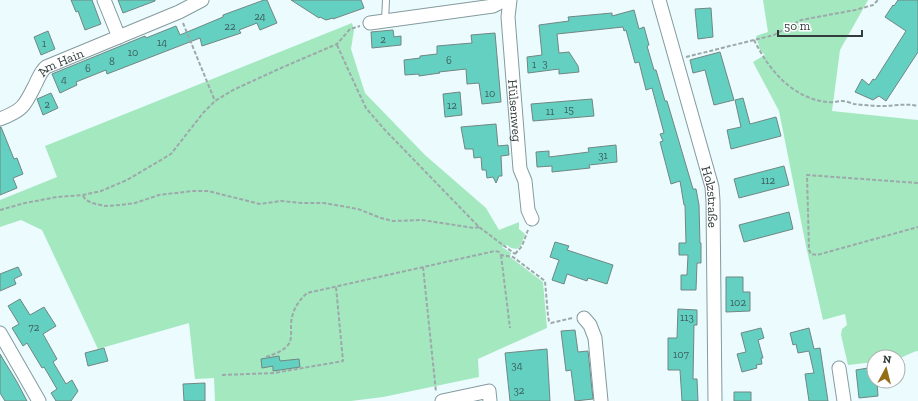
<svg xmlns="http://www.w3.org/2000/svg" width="918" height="401" viewBox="0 0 918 401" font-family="'Zilla Slab',serif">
<rect width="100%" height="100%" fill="#ecfbfd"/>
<path fill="#a4e8c0" d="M763,0h105l-28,50 -8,61 86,9v231c-8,1 -12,6 -20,7v-1h-24v5l-26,3 -7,-30 1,-6 5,-4 -2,-11 -22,6 -17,-74 -27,-135 -26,-49 12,-7 -5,-5 -4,-14 12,-4z
M352,23l2,7 -3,19 14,44 60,62 61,53 13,22 20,-8v7l6,5 -4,11 -4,4 -6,-1 -4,-3 -5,2 9,6 -1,4 33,25 4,46 -69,31 1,18 -96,20 -32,4h-136l-1,-23 -19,1 -6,-56 -91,26 -56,-119 -21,-10 -21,7v-27l57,-23 -12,-31z"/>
<path fill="#64d0c1" stroke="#708783" d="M71,0h21l9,24 -16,6 -7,-19 -2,1z
M118,0h37v1l-32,12z
M264,0h3l10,23 -17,7 -3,-7 -18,7 2,3 -39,13 -2,-8 -93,36 -1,-4 -30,12 1,3 -17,8 -8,-19 93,-38 1,2 30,-12 4,9 43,-18v-2z
M291,0h70l3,8 -31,11v-1l-7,2 -6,-3 -1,1z
M898,0h20v52l-32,49 -7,-5 -6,4 -18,-8 7,-13 7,6 4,-6 2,1 31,-49 -21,-14 8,-12 1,1z
M711,8l2,29 -15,2 -3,-30z
M634,10l5,19 5,-2 5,18 -2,1 7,24h2l9,31h2l26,88h3l3,16 1,38h1v20h-4l-1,27h-15v-15h6l1,-20h-9v-12h7l-1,-38h-1l-4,-24 -9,3 -11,-42 3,-1 -3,-7 4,-1 -12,-45 -6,2 -7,-28 -4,1 -9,-33 -2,1 -1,-4 -66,7 2,19 10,-1 9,14 1,6 -20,2v-5l-31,4 -1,-16 15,-2 -3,-30 30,-4 -1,-4 44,-4v3z
M393,30l1,7 7,-1v9l-29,3 -1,-16z
M48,31l7,18 -14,6 -7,-18z
M495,33l6,69 -19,2 -3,-21 -12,1 -1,-15 -27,3 1,1 -21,3v-2l-14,1 -1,-15 16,-2v-2l17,-2v-8l35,-3 -1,-8z
M720,52l14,48 -20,5 -9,-35 -12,3 -3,-13z
M460,92l2,23 -17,2 -2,-23z
M51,93l7,15 -15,7 -6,-16z
M743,98l7,26 26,-7 5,19 -50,13 -4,-19 14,-3 -6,-27z
M592,99l2,17 -61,5 -2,-17z
M496,124l2,22 10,-1 1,10 -8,1 1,20h-3l-3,7 -3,-6 -6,1 -1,-8h-4l-1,-13 -7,1 -1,-9h-8l-4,-22z
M0,127h1l13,32 3,-1 6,16 -10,4 4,10 -17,7z
M616,145l1,17 -28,3 1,3 -38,4v-6l-15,1 -1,-15 13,-1v6l40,-5 -1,-4z
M784,166l5,19 -50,13 -5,-19z
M789,212l4,17 -49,13 -5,-17z
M555,242l14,4 -2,4 46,15 -6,19 -19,-6 -1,3 -20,-7 -3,10 -12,-4 7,-20 -9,-3z
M18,267l4,8 -8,4 2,5 -16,7v-17z
M726,277h17v15h7v19l-24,1z
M20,299l10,16 14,-8 12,19 -13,8 14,25 -4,3 13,22 6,-4 6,11 -7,10h-15l-5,-8 6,-4 -13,-22 -2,1 -15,-25 -4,3 -11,-18 7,-4 -11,-18z
M678,309l19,1v15h-3l-1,54h4l1,22h-16l-2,-31h-12v-32h9z
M761,328l3,10 -6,2 5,18h-2l1,6 -6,1 1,3 -15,4 -5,-18 9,-2 -5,-19z
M809,328l5,21 6,-1 8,53h-19l-4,-27 9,-1 -5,-22 -11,2 -2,-9 -3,1 -3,-12z
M575,330l3,22 10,-1 5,48 -18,2 -4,-31 -5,1 -5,-40z
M104,348l4,13 -20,5 -3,-13z
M547,349l3,52h-40l-5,-48z
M0,354l17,28 10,19h-22l-5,-8z
M279,356l1,5 19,-2 1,8 -27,4v-5l-11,2 -1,-9z
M874,367v15h3l1,14 -19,2 -3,-28z
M205,383v18h-21l-1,-17z
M734,392h17v9h-17z"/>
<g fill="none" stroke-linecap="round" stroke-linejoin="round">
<defs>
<path id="lane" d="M385,21l1,-21"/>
<g id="street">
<path d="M104,0l15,37"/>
<path id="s1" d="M510,0l-2,17 12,152 5,12 3,29 4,9"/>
<path id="s2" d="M659,0l53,187 1,14 2,200"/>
<path d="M370,23l123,-17 12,-6"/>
<path id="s3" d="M0,119c24,-9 25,-14 36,-36 3,-6 5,-12 10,-16l133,-55 23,-12"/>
<path d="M584,318l6,7 5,13 6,63"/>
<path d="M0,333l39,68"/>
<path d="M839,368l5,33"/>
<path d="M442,401l47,-10 1,10"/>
</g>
</defs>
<use href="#lane" stroke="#849b9f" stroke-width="8"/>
<use href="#street" stroke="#849b9f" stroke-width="15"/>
<path stroke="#9ca9aa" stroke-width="2" stroke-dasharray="4 2" stroke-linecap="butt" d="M183,23l32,78
M754,40c15,30 38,58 73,62 5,1 10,-1 15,-1 4,0 9,2 12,3 9,1 19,2 28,2 13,0 22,-3 36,0
M337,45l20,44 9,19 18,21 95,98 36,27
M686,57l88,-22 27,-15 54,-10 18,-5 5,-5
M918,183l-111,-8 2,75 2,4 6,1 101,-28
M83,196l3,4 6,3 13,3 15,-1 15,-2 24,-8 33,-4h16l52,13 21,-3 21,2h22l34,6 23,9 12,3 29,-1 52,8 5,-1
M0,210l25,-7 32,-6 26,-2 18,-4 26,-11 44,-26 32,-41 12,-12 18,-11 48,-22 56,-24 13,-15 10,-3
M515,254l7,-8 6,-16
M501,255l9,73
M423,267l13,125
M266,357c8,-3 16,-5 22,-12 4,-5 3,-12 3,-19 0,-13 6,-24 16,-33l188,-42 4,1 2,3 12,2 32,24 3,35 1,5 2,2 21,-5
M222,375l52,-2 69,-12 -7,-74"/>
<use href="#lane" stroke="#fff" stroke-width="6"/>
<use href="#street" stroke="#fff" stroke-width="13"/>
</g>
<g text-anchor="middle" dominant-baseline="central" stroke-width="3" stroke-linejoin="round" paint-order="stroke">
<g font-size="11" fill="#3e615e">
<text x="260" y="16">24</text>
<text x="230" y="26">22</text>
<text x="383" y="39">2</text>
<text x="162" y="42">14</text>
<text x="44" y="43">1</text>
<text x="133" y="52">10</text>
<text x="449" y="60">6</text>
<text x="112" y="61">8</text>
<text x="545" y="63">3</text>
<text x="534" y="64">1</text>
<text x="88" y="68">6</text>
<text x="64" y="79">4</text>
<text x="490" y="93">10</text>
<text x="47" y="104">2</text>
<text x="452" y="105">12</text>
<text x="569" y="109">15</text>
<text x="550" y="111">11</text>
<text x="603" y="155">31</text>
<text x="768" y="180">112</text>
<text x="738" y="302">102</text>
<text x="687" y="317">113</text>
<text x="34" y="327">72</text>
<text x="681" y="354">107</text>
<text x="517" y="365">34</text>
<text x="519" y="390">32</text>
</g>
<g font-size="13" fill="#323c3d" stroke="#fff">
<text stroke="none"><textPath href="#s3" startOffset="87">Am Hain</textPath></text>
<text stroke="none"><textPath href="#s1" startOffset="111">Hülsenweg</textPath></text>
<text stroke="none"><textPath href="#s2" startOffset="204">Holzstraße</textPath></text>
</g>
</g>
<g transform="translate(886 369) rotate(7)"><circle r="19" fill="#ffffff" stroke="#adb1b1"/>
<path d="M0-3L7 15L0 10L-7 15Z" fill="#946d17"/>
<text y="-6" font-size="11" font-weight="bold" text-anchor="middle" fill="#323c3d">N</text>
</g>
<path d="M778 30v6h84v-6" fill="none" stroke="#323c3d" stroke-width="2"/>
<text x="784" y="30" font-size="12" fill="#323c3d" stroke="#ffffff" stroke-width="3" paint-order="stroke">50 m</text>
</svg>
